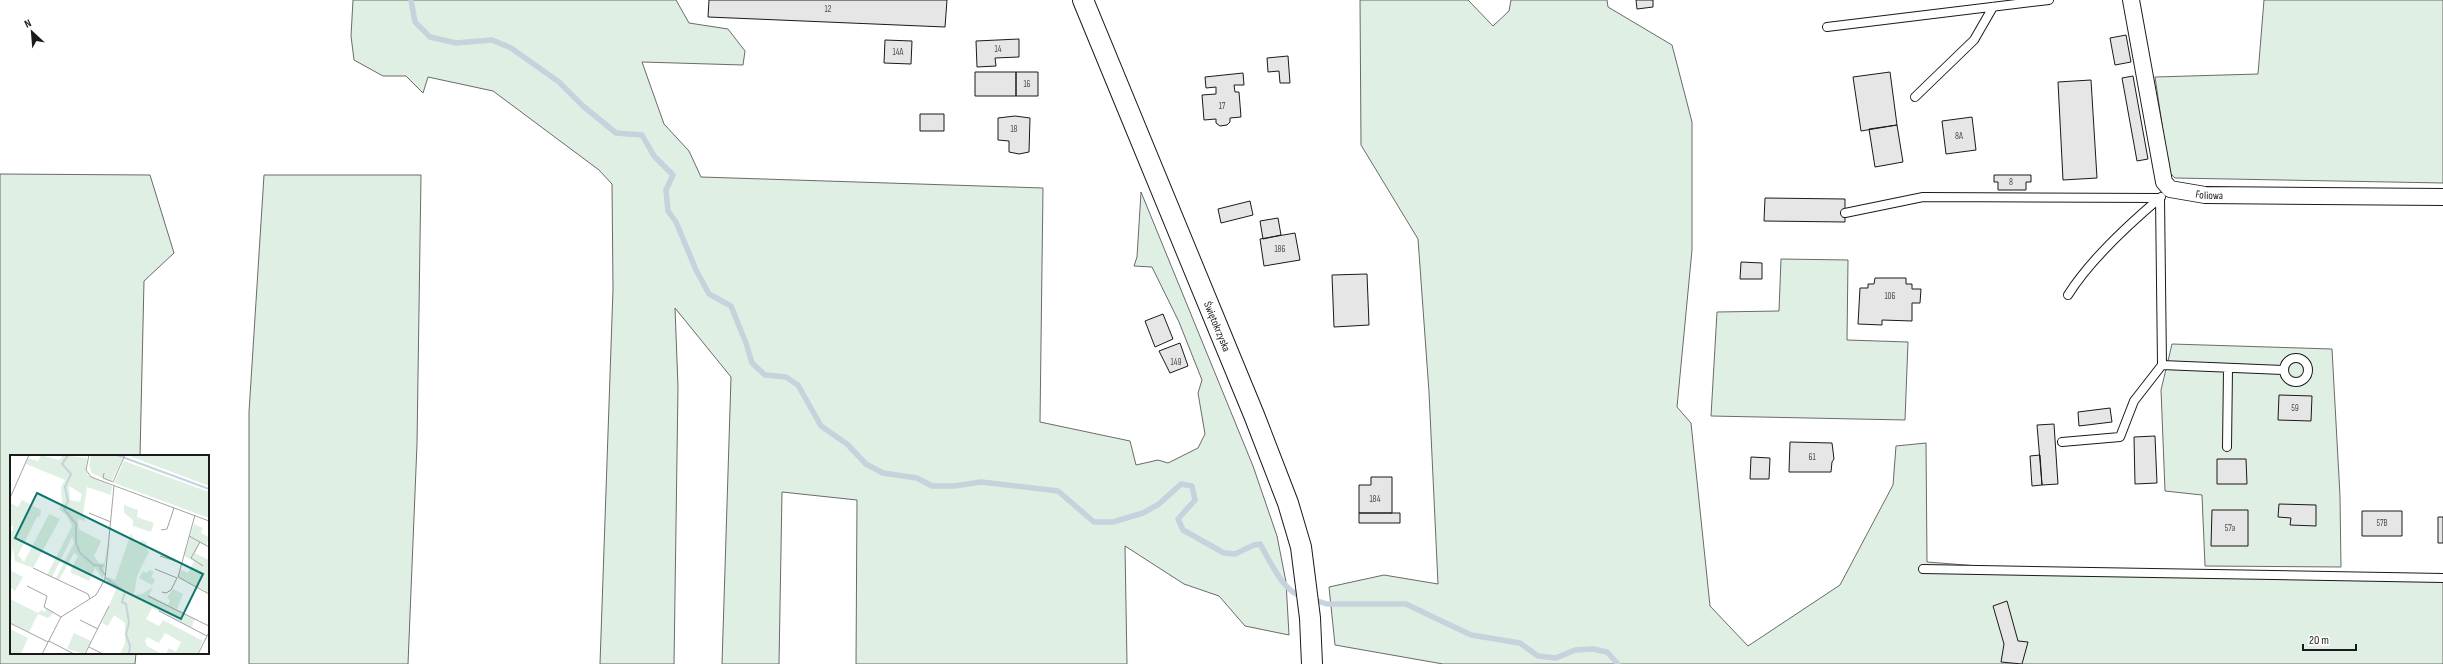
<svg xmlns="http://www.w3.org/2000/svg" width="2443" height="664" viewBox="0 0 2443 664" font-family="'Sofia Sans Condensed',sans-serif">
<rect width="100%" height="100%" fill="#fff"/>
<path fill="#e0efe3" stroke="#6a6a6a" d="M353,0h323l13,23 39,6 17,22 -2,14 -101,-3 22,62 25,27 12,26 342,11 -3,234 90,19 6,24 22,-5 10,3 30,-15 7,-14 -7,-41 4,-13 -23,-58 -27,-55 -18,-1 3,-9 4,-65 112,274 24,70 9,46 3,53 -44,-9 -26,-30 -35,-12 -59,-38 2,118h-271l1,-164 -75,-8 -3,172h-57l9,-287 -56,-69 3,79 -4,277h-74l13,-375 -1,-105 -13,-14 -106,-79 -65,-14 -5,16 -17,-17h-23l-29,-16 -3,-24z
M1360,0h108l25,26 16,-15 2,-11h96l1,7 64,38 20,77v128l-15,157 14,16 19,183 38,40 92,-61 53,-100 3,-39 30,-3 1,119 115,9 401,7v86h-1000l-108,-19 -6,-58 55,-12 54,9 -9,-192 -11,-153 -57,-94z
M2264,0h179v183l-268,-5 -6,-6 -14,-95 103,-3z
M0,174l150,1 24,78 -30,28 -4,175h-129v197h125l-1,11h-135z
M264,175h157l-4,269 -9,220h-159v-252z
M1781,259l67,1 -1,80 61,2 -3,78 -194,-4 6,-104 62,-1z
M2172,344l160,5 8,147 1,71 -136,-1 -3,-71 -37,-4 -4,-101z"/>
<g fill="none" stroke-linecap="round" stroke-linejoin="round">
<path stroke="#c6d2dc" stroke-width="5.5" d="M411,0l4,22 15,15 26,6 36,-3 19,8 48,34 24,24 33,27 26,2 12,21 19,19 -7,15 2,21 8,11 20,48 13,24 22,12 15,37 6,20 13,12 21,2 12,8 23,41 26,18 19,20 17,9 34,5 15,8h22l27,-4 77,9 36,31h19l30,-9 16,-9 22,-20 11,2 3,14 -17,19 5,11 41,23 11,1 19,-9 6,-1c11,18 22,47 43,53
M1311,599l16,5h79l65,31 49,8 18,13 18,2 19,-8 18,-1 14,3 11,12"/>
</g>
<path fill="#e6e6e6" stroke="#1a1a1a" d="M709,0h238l-2,27 -237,-10z
M1636,0h17v7l-16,2z
M2126,35l5,27 -16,3 -5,-27z
M1019,39v18l-24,1 1,8 -19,1 -1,-26z
M885,40l27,1 -1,23 -27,-1z
M1288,56l2,27h-10l-1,-12 -11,1 -1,-14z
M975,72h41v24h-41z
M1016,72h22v24h-22z
M1890,72l7,53 -36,6 -8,-54z
M1243,73l1,12h-10l1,7h4l2,25 -11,1v4l-3,3 -7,1 -4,-3v-4l-12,1 -2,-25 14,-1v-7l-10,1 -1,-11z
M2133,76l15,83 -11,2 -15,-83z
M2091,80l6,98 -34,2 -5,-98z
M920,114h24v17h-24z
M1015,116l15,2 -1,34 -10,2 -10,-2v-11l-11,-1v-22z
M1972,117l4,33 -30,4 -4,-33z
M1897,125l6,37 -28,5 -6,-38z
M1994,175h37v7h-5v8h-28v-8h-4z
M1765,198l80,1v23l-81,-1z
M1250,201l3,14 -32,8 -3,-14z
M1278,218l3,17 -18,4 -3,-18z
M1295,233l5,27 -36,6 -4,-27z
M1741,262l21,1v16h-22z
M1367,274l2,51 -35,2 -2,-52z
M1875,278h31v6h6v5h9l-1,14h-8v18l-30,-1v5l-24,-1 2,-36h8v-4h6z
M1163,314l10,25 -18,8 -10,-26z
M1180,343l8,23 -18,7 -11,-22z
M2279,395l33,1 -1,25 -33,-1z
M2110,408l2,14 -33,4 -1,-14z
M2054,424l4,60 -16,1 -5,-60z
M2155,436l2,47 -22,1 -1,-47z
M1790,442l42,1 2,16 -2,3 -1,10h-42z
M2040,455l2,30 -10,1 -2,-30z
M1751,457l19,1 -1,21h-19z
M2217,459h29l1,25h-30z
M1371,477h21v36h-33v-28h12z
M2279,504l37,1v21l-26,-1 1,-7 -13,-1z
M2212,510h36v36h-37z
M2362,511h40v25h-40z
M1359,513h41v10h-41z
M2438,517h5v26h-5z
M2007,601l11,40 10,1 -6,22 -21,-2 3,-18 -11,-38z"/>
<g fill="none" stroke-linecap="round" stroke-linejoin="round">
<defs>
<path id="service" d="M1827,27l222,-27
M1915,97l59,-57 19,-33
M1845,213l78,-16 237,1 2,167 -28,36 -14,36 -58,5
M2068,295c22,-35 61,-71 93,-98
M2284 370a12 12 0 1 1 24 0a12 12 0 1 1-24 0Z
M2162,365l121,5
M2227,447l1,-78
M1923,569l520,9"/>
<g id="minor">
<path id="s1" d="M2131,0l33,182 6,7 35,6 238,2"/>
</g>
<g id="tertiary">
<path id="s2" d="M1083,0l171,415 34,88 13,44 9,71 2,46"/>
</g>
</defs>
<use href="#service" stroke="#1a1a1a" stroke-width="10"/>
<use href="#minor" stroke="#1a1a1a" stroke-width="18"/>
<use href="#tertiary" stroke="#1a1a1a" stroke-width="22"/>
<use href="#service" stroke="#fff" stroke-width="8"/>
<use href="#minor" stroke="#fff" stroke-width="16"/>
<use href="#tertiary" stroke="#fff" stroke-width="20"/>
</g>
<g text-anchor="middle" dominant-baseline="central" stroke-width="3" stroke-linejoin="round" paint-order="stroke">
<g font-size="9" fill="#4d4d4d">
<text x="828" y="9">12</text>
<text x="998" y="49">14</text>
<text x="898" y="52">14A</text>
<text x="1027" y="84">16</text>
<text x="1222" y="106">17</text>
<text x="1014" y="129">18</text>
<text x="1959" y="136">8A</text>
<text x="2011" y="182">8</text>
<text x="1280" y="249">186</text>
<text x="1890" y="296">106</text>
<text x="1176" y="362">149</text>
<text x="2295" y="408">59</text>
<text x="1812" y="457">61</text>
<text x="1375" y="499">184</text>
<text x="2382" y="523">57B</text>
<text x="2230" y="528">57a</text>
</g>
<g font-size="11" fill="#1a1a1a" stroke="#fff">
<text stroke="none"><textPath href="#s1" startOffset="234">Foliowa</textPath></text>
<text stroke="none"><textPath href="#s2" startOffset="353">Świętokrzyska</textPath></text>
</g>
</g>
<g transform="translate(10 455)">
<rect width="199" height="199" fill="#fff"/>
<path d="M31,0l17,5 4,-2 -1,-3 26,3 -1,13 2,4 24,11 -1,9 -24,-8 -4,28 3,6 -8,-2v5l1,5 22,12 -7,15 5,7h5l4,-19 -5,35 -8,-11 -6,13 -19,-9 8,-16 -4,-3 -15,27 -12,-5 25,-49 -5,-10 -8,-7 3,-5 -1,-17 4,-7 -39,-16 2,-6 10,3zM59,31l13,8 -2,8 -10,-2zM62,82l2,6 -18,35 -4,-1zM81,0h30l1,5 -11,22 -19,-9 -3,-7zM121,0h78v31l-77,-29zM114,6l85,31v26l-95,-35zM12,45l19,10 -1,6 -3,1 -19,38 6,7 25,-48 11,5 -27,49 -18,-7 -2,-13 -3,18v-20l3,2 -3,-3v-11l4,-7 -4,-2v-22l8,4zM114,50l14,5 -1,7 17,6 -3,9 -18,-6v-6l-9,-7zM184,69l9,4 -2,5 8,4 -3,9 -6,-3 -5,10 14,7v33l-31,-16 3,-7 7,3 6,-12 -10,-5zM121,78l6,11 5,-4 5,2 -1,5 3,5 -12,24 -3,19 8,-1 11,-7 -4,8 46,24 -4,9 -39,-20 -6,11 13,7 4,-6 40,21 -6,13h-31l3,-6 7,4 5,-10 -16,-9 -6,10 -12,-6 -2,4 2,5 15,8h-42l5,-11v-20l-11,-8 -6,11 -6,-3 14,-34 -10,-8 2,-4 7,3zM0,115l13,7 -8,14 -5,-4zM139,115l5,2 -3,5 4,3 -3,5 -13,-7 4,-7 4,2zM163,134l10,5 -6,15 -9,-4 2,-5 -3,-2zM0,144l28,14 3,-3 4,2 2,-4 7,5 -6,5 -10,-4 -9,18 -19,-10zM0,174l18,9 -7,16h-11zM64,178l17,8 -7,13 -17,-5z" fill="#e0efe3" fill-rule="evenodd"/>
<path fill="none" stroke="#c6d2dc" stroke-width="2" d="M58,0l-6,9 9,10 -6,13 3,14 -4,8 12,15v19l4,10 14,12 8,1 -2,2 5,7M107,0l92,34M96,123l19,14 -3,10 4,2 3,19 -3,11 4,12 -1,8"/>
<path fill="none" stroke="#a3a3a3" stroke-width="1" d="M79,0l-3,15 5,7 118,44M94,18l-1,5 10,4 12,-27M0,43l19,-43M79,58l22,9M185,60l-17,62 31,17M151,75l6,-1 7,-21M179,81l20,11M190,87l-9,16 12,8M150,101l22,7M23,113l55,26 2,5M145,114l22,9 -6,12 -5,3 -4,-1M17,131l20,10 -3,11 17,10M138,141l61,30M149,156l48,25M70,165l18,9M0,168l38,19M39,186l25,13M79,192l14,7M32,199l19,-37 35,-22 9,-16 9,-93M75,199l24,-48M188,199l11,-22"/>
<path fill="#0f766e" fill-opacity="0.15" stroke="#0f766e" stroke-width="2" d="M27,38l166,81 -22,45 -166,-81z"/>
<rect width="199" height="199" fill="none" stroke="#1a1a1a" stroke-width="2"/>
</g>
<g transform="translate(32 32) rotate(334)" stroke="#ffffff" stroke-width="3" paint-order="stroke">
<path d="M0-3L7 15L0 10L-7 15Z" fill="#1a1a1a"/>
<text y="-6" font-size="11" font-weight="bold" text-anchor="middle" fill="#1a1a1a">N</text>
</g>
<path d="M2303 644v6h53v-6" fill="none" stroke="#1a1a1a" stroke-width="2"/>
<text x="2309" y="644" font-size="12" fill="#1a1a1a" stroke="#ffffff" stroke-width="3" paint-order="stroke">20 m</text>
</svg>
